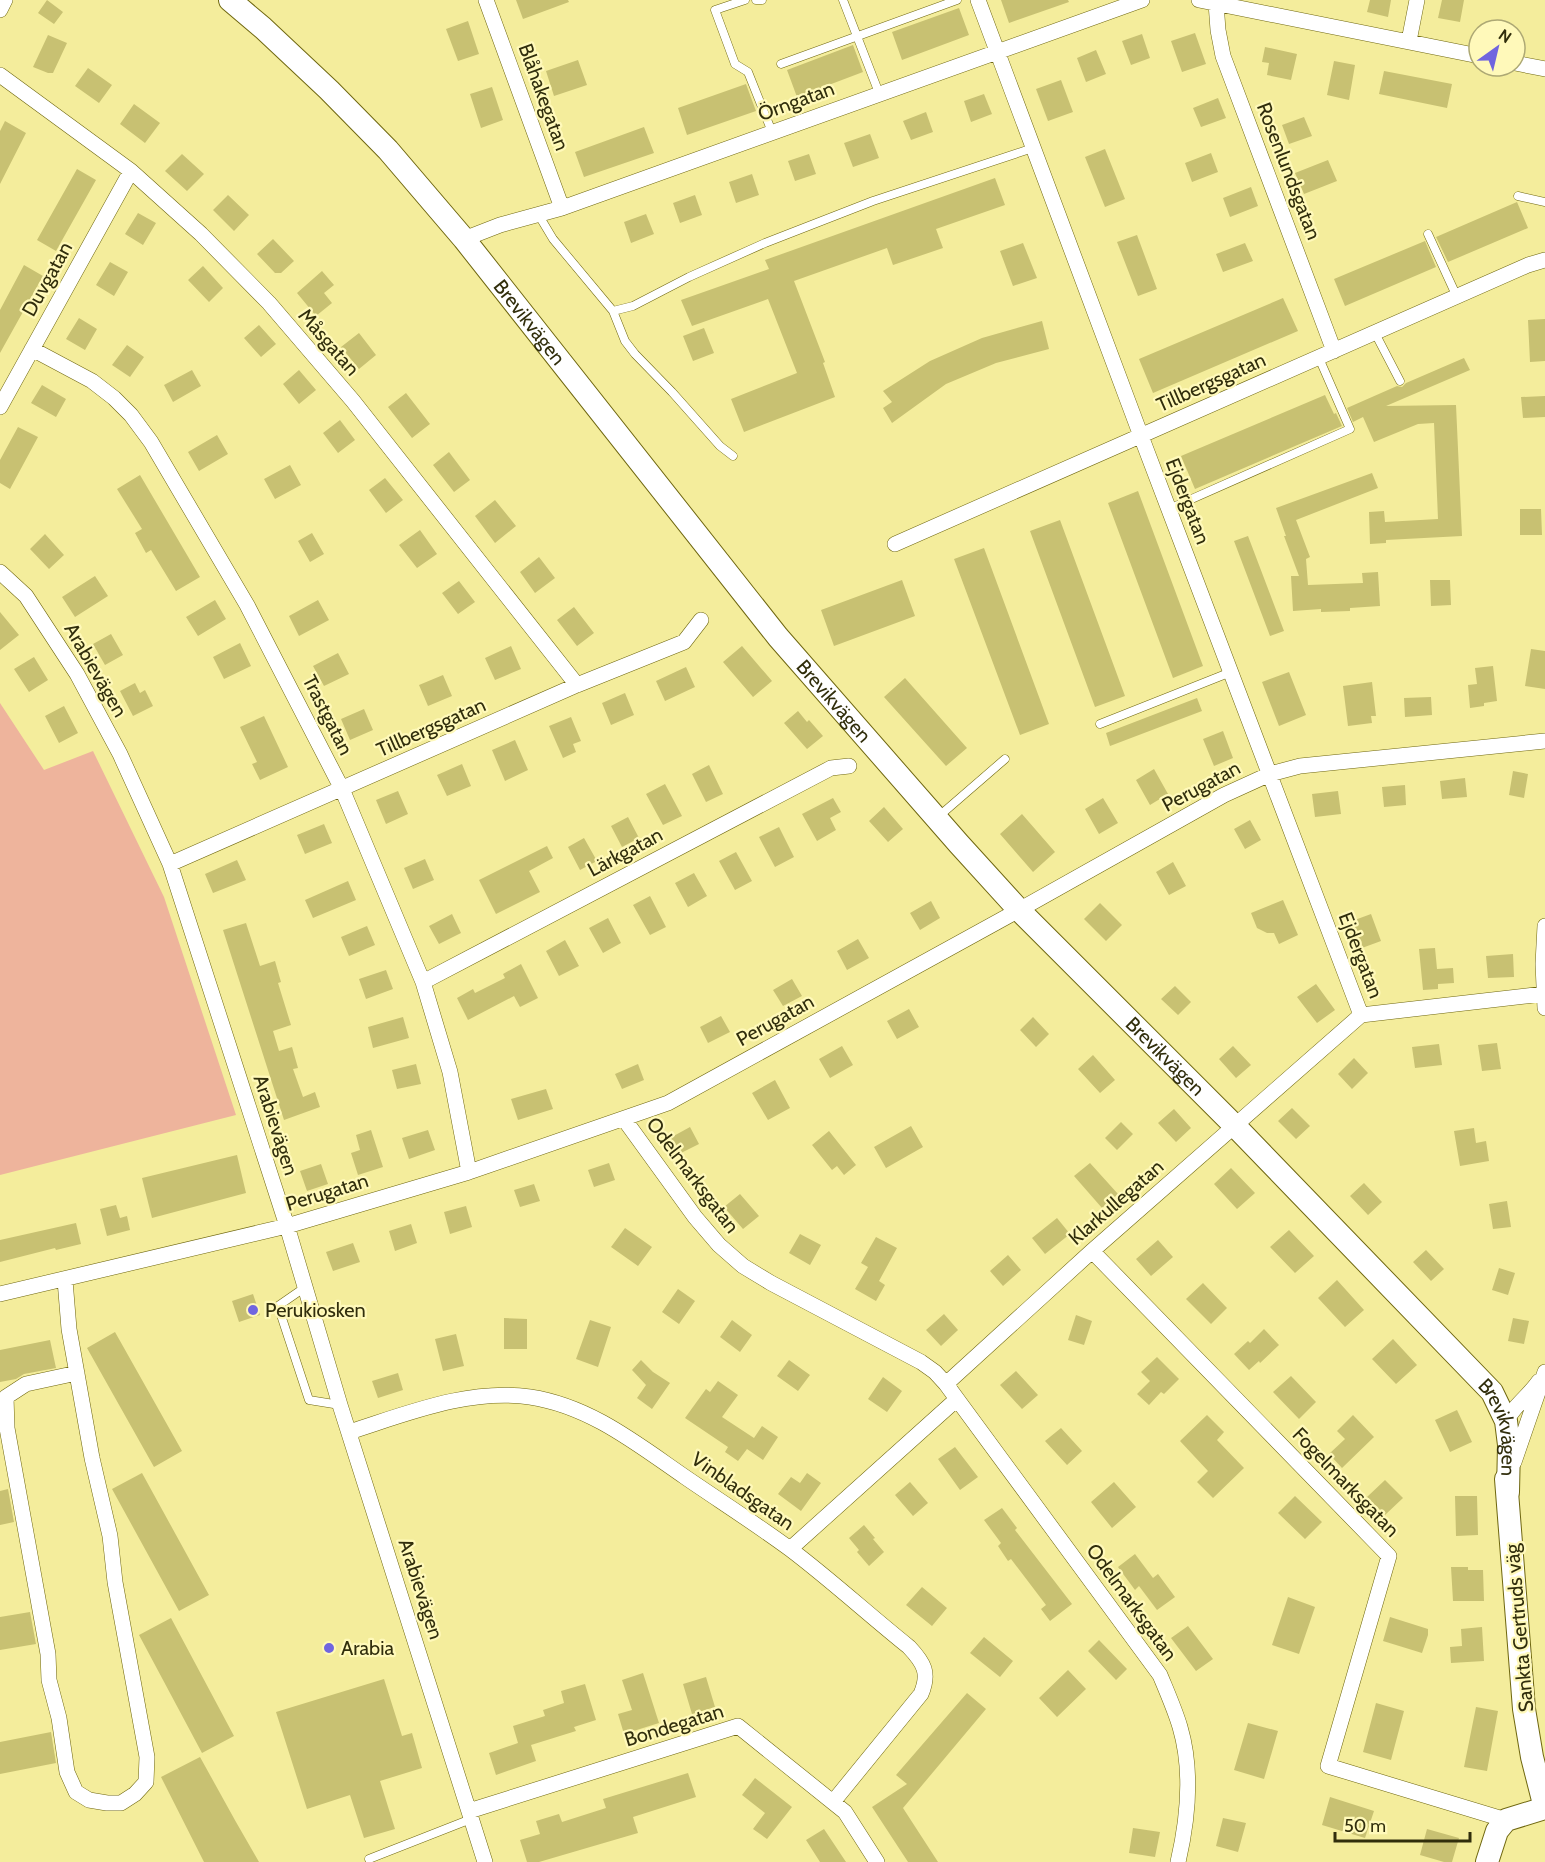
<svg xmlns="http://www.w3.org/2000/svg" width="1545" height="1862" viewBox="0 0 1545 1862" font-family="Cabin,sans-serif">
<rect width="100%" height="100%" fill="#f4ed9c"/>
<path fill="#eeb49c" d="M0,703l44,67 49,-19 71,146 72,218 -236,60z"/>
<path fill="#c8c172" d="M47,0l16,12 -9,12 -16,-11z
M516,0h52l1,2 -46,17z
M1001,0h67l1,2 -60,21z
M1370,0h21l-3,17 -21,-5z
M1442,0h22l-4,22 -22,-4z
M959,8l10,27 -67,25 -10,-28z
M468,21l11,33 -21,7 -12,-32z
M1195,33l11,31 -24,8 -11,-31z
M1142,34l8,24 -19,7 -9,-24z
M48,35l19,8 -14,30h-5l-15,-6z
M853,45l10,27 -66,25 -10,-27z
M1265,47l32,7 -6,26 -24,-5 2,-12 -7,-1z
M1096,50l10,24 -20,8 -9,-24z
M578,60l9,25 -33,11 -8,-25z
M1334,61l21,4 -6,35 -22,-5z
M88,68l24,17 -13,18 -24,-17z
M1384,71l68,13 -5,24 -68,-14z
M1061,80l12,32 -25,9 -12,-32z
M746,84l10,27 -69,24 -9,-27z
M492,87l11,33 -22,8 -11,-34z
M984,94l8,20 -21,8 -7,-21z
M1218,98l8,20 -25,9 -8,-19z
M134,104l26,19 -15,20 -25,-19z
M926,112l7,20 -22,8 -8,-19z
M1304,117l8,19 -23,8 -7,-19z
M5,121l21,12 -26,51v-53z
M644,127l10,26 -70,24 -9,-25z
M870,134l9,24 -26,9 -9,-24z
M1105,149l20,50 -20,8 -20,-50z
M1211,153l7,19 -26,10 -7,-19z
M182,154l22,20 -17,17 -22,-20z
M809,154l7,20 -21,7 -7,-20z
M1328,160l9,21 -33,13 -9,-21z
M77,169l19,11 -40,71 -19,-11z
M752,174l7,21 -23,8 -7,-21z
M995,178l10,27 -69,24 7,19 -50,17 -6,-17 -93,33 31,81 -2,1 12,34 -91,35 -13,-33 66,-26 -29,-74 -76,27 -11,-26 88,-31 -4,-9z
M1251,187l7,19 -28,11 -7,-19z
M228,195l21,20 -15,16 -21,-21z
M695,195l7,20 -22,8 -7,-20z
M1517,202l11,26 -80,34 -12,-25z
M138,213l18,10 -13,22 -18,-11z
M646,214l8,20 -23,9 -7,-21z
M1137,235l20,54 -19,7 -21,-54z
M273,239l21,22 -13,12h-6l-18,-19z
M1425,241l11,26 -91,39 -11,-27z
M1023,243l14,35 -24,8 -13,-35z
M1245,243l8,18 -30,11 -7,-18z
M110,262l18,10 -14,24 -18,-11z
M24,265l19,11 -43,77v-43z
M203,266l20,22 -14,14 -21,-22z
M322,271l12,14 -10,8 8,10 -16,13 -19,-23z
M1283,298l15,33 -145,62 -14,-34z
M79,318l18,11 -12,21 -19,-11z
M1545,319v42l-15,1 -2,-42z
M1042,321l7,28 -53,14 -50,21 -54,39 -9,-15 9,-6 -9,-11 47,-30 52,-23z
M259,325l17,19 -15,13 -17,-19z
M704,328l10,25 -21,8 -10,-25z
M359,333l17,22 -17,14 -18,-22z
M127,345l17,12 -14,20 -18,-12z
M1464,358l6,12 -84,36 70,-1 6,131 -76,4v3l-16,1 -1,-32 15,-1 1,11 53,-3 -4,-96 -16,1 -44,18 -11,-25 -10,5 -6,-14 50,-22 5,1 4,-4z
M192,370l9,16 -28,16 -9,-17z
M299,370l17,20 -17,14 -16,-20z
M42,385l24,14 -10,18 -25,-14z
M406,393l24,31 -18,14 -24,-31z
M1325,395l9,19 2,-1 6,13 -147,63 -14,-33z
M1545,396v21l-22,1 -2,-21z
M340,420l15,20 -17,13 -15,-20z
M18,427l20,10 -28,52 -10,-6v-23z
M217,435l11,19 -29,17 -11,-19z
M449,452l21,28 -16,12 -21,-27z
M290,465l11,20 -26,14 -11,-20z
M1372,473l6,15 -82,32 14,37 -4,2 2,26 55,-2 -1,-10 16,-1 2,34 -30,2v3l-29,1v-3l-28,2 -2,-35h8l-15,-40h2l-10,-28z
M140,475l60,102 -24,14 -25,-41 -5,3 -11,-20 7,-4 -25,-40z
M385,478l18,22 -17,13 -17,-23z
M1138,491l65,175 -30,12 -65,-175z
M495,500l21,26 -21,17 -20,-27z
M1520,509h21l1,26h-22z
M1060,520l65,176 -30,11 -65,-176z
M420,530l17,24 -20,14 -18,-23z
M312,533l12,21 -14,8 -12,-21z
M45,534l19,21 -15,14 -19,-20z
M1248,536l36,95 -14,5 -36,-95z
M984,548l65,176 -29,11 -66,-176z
M539,557l16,21 -20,15 -15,-21z
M95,576l13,20 -33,21 -13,-20z
M902,580l13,36 -81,30 -13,-36z
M1430,580h20l1,25 -20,1z
M459,581l16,21 -17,12 -16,-21z
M215,600l11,19 -28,17 -12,-19z
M318,600l11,20 -30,16 -10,-20z
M574,607l20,26 -17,13 -20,-26z
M0,612l19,23 -19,15z
M111,634l12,21 -18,10 -12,-21z
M240,643l11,23 -27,13 -11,-22z
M511,646l10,23 -26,11 -10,-22z
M742,646l30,35 -19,16 -30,-35z
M1531,649l14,2v38l-20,-3z
M338,653l11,21 -25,12 -11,-20z
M34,657l14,23 -19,12 -15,-23z
M1493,666l4,35 -13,2v3l-14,2 -2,-23 9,-1 -2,-16z
M686,667l9,20 -30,14 -9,-20z
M1289,672l17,43 -27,11 -17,-44z
M443,675l9,21 -24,10 -9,-21z
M905,678l62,70 -21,18 -62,-69z
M1372,682l4,34h-5l1,7 -24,3 -5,-40z
M135,683l5,10 5,-3 8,16 -20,10 -13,-25z
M625,693l9,22 -23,10 -9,-22z
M1431,697l1,18 -27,2 -1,-19z
M1197,698l5,13 -92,35 -4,-13z
M64,706l14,27 -19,10 -14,-27z
M364,709l9,21 -23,10 -9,-21z
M798,711l9,11 2,-2 14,16 -16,13 -23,-26z
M264,716l24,51 -28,13 -8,-16 5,-2 -17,-35z
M571,717l10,24 -8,3 3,8 -13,6 -14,-32z
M1223,731l10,27 -19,8 -11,-27z
M515,740l13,30 -23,11 -13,-31z
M462,764l9,22 -24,10 -10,-21z
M709,765l14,29 -17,8 -14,-28z
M1154,769l14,25 -18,11 -14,-25z
M1513,771l15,3 -4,24 -15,-3z
M1465,778l2,19 -25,2 -2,-18z
M665,784l17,32 -19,9 -17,-31z
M1405,785l1,20 -22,2 -2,-20z
M398,791l10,23 -22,10 -10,-24z
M1338,791l3,23 -26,3 -3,-23z
M833,798l8,14 -11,6 6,12 -19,11 -15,-27z
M1103,798l15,25 -19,11 -14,-25z
M884,807l19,22 -15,13 -19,-21z
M1022,814l33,38 -22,20 -33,-38z
M628,817l11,21 -17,9 -11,-21z
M1250,820l11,20 -16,9 -11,-20z
M324,824l8,19 -27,11 -8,-19z
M779,827l15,30 -19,10 -16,-30z
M584,838l13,23 -17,9 -12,-23z
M547,846l6,12 -24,13 11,21 -44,22 -17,-34z
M736,852l16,29 -17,9 -16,-29z
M425,859l9,21 -21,9 -9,-21z
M237,860l9,20 -33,13 -8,-19z
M1173,862l13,24 -17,9 -13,-23z
M694,873l13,23 -19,11 -13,-24z
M348,881l8,19 -43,18 -8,-18z
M650,896l16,31 -16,8 -17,-30z
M1283,900l15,35 -19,9 -5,-11h-7l-10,-5 -6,-15z
M931,901l9,17 -20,12 -10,-17z
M1100,903l22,22 -16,16 -22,-22z
M452,914l9,19 -22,11 -10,-18z
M1371,914l10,27 -19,7 -10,-27z
M608,918l13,25 -18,10 -14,-25z
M246,923l14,43 15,-5 6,21 -3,1 13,42 -18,6 6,20 13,-4 6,21 -5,1 10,28 12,-5 5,15 -36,13 -61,-190z
M367,926l8,19 -26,11 -8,-19z
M858,939l11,19 -22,12 -10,-19z
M565,940l14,26 -20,10 -13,-25z
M1435,948l2,21 16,-1 1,15 -16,1v5l-15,1 -4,-41z
M1513,954l1,23 -26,1 -2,-22z
M521,964l17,34 -18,9 -6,-11 -46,24 -11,-22 16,-9 2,4 30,-15 -2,-4z
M386,970l7,19 -27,10 -7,-20z
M792,979l10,17 -19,10 -10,-16z
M1316,984l19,26 -18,13 -20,-26z
M1175,986l16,16 -13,13 -17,-16z
M909,1009l10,18 -22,12 -10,-18z
M721,1016l9,16 -22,11 -8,-16z
M403,1017l6,21 -36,10 -5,-21z
M1033,1017l16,17 -13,13 -16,-17z
M1497,1043l4,26 -19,2 -4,-26z
M1439,1044l3,21 -27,3 -3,-21z
M842,1046l11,19 -23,13 -11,-19z
M1233,1046l18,19 -15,13 -17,-19z
M1093,1055l22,25 -15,13 -22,-24z
M1354,1058l14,15 -16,16 -14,-15z
M416,1064l5,20 -24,5 -5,-19z
M638,1064l6,16 -22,9 -7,-15z
M775,1080l15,28 -22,12 -16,-27z
M546,1089l7,20 -35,11 -7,-21z
M1292,1108l18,18 -14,13 -18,-18z
M1174,1109l17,19 -15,14 -18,-19z
M1121,1122l12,12 -16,16 -12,-12z
M911,1126l12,21 -37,21 -12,-21z
M690,1127l9,17 -20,10 -9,-16z
M1474,1128l2,15 10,-2 3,20 -29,5 -6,-35z
M371,1130l12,37 -25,8 -7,-22 9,-3 -4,-15z
M428,1130l7,20 -26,9 -7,-21z
M829,1131l27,34 -12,10 -7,-9 -5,4 -20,-25z
M237,1155l9,38 -94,25 -10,-40z
M609,1163l6,17 -21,7 -6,-17z
M1090,1163l28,31 -16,14 -28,-32z
M321,1164l7,20 -21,7 -7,-20z
M1231,1168l24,25 -18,16 -23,-25z
M1364,1183l18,19 -14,13 -18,-19z
M534,1184l6,17 -20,6 -6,-17z
M740,1194l19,22 -16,13 -19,-22z
M1507,1201l4,26 -18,2 -4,-25z
M116,1205l4,13 7,-2 3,14 -23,6 -7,-27z
M466,1206l6,21 -22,7 -6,-22z
M1057,1218l13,16 -25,20 -13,-16z
M76,1223l5,21 -25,6 -1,-2 -55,14v-22z
M411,1224l6,19 -22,8 -6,-20z
M625,1228l27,19 -14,19 -27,-19z
M1289,1230l25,26 -19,17 -25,-26z
M800,1234l21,11 -11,20 -21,-12z
M876,1237l21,11 -18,33 6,4 -9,16 -21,-12 13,-22 -7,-4z
M1158,1240l15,17 -22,19 -15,-17z
M353,1243l7,19 -27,9 -7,-19z
M1426,1250l18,19 -13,12 -18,-19z
M1008,1255l13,15 -18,16 -13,-15z
M1499,1268l16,5 -7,22 -16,-5z
M1337,1280l27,30 -19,17 -27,-29z
M1203,1283l24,25 -16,16 -25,-25z
M678,1289l17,12 -16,23 -17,-12z
M253,1294l7,21 -21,7 -7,-21z
M944,1314l14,16 -17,16 -15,-16z
M1076,1315l16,6 -8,24 -16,-5z
M504,1318l23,1v30h-23z
M1513,1318l16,3 -5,23 -16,-3z
M590,1320l21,7 -13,40 -22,-8z
M732,1320l20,15 -12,17 -20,-15z
M1264,1329l15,16 -19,18 -1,-2 -10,9 -15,-16 14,-13 2,2z
M115,1332l67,119 -28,16 -67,-119z
M456,1334l8,32 -21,5 -8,-32z
M1393,1339l24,26 -21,19 -24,-25z
M50,1340l6,28 -32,6 -8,5 -16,3v-32z
M1157,1357l22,22 -15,15 -3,-2 -12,13 -12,-11 13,-13 -9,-9z
M641,1360l12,12 17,11 -18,26 -15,-11 9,-13 -14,-15z
M789,1360l21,15 -12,16 -21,-15z
M1016,1371l22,24 -16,14 -22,-24z
M398,1373l5,17 -25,8 -6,-17z
M1291,1376l25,26 -17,17 -26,-27z
M883,1377l19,14 -15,21 -19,-13z
M718,1381l20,14 -16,22 32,21 8,-12 16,11 -15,23 -16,-11 -9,12 -13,-9 3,-5 -43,-29 21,-29 4,3z
M1457,1410l15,32 -22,10 -15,-32z
M1207,1415l17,17 -7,8 27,28 -31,30 -16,-16 11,-11 -28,-30z
M1353,1415l21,22 -32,31 -13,-14 16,-15 -8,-8z
M1061,1428l21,23 -15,14 -22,-24z
M955,1447l23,30 -18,13 -22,-31z
M142,1473l67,122 -30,16 -67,-122z
M807,1473l14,10 -20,28 -23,-17 13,-17 9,6z
M1385,1480l18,18 -18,17 -18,-18z
M910,1482l18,21 -15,13 -18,-21z
M1114,1482l22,25 -24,21 -21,-26z
M8,1489l6,33 -14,3v-34z
M1295,1496l27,26 -17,17 -27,-26z
M1455,1496h22l1,39 -22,1z
M1002,1508l15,20 -2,2 57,74 -22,17 -9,-12 5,-4 -35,-46 -3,2 -10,-15 3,-3 -17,-23z
M864,1525l11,13 -2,1 11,13 -15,14 -12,-14 2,-2 -10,-12z
M1135,1554l18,24 5,-4 17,23 -18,13 -18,-24 -4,4 -17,-23z
M1451,1567h17v3h15l1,31h-31z
M922,1587l25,21 -15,18 -26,-21z
M1288,1597l27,10 -16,47 -27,-9z
M30,1612l6,32 -36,6v-33z
M1390,1617l38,12v6l-6,18 -39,-12z
M171,1618l63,118 -32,17 -63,-118z
M1188,1626l25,33 -17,12 -25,-33z
M1482,1627l2,34 -33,2 -1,-16 12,-1 -1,-17z
M984,1637l29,24 -13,16 -30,-24z
M1099,1640l28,29 -11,11 -28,-29z
M1068,1670l18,19 -29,28 -18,-19z
M643,1673l16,50 -35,11 -6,-20 14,-4 -10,-30z
M706,1677l9,30 -23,7 -9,-30z
M384,1679l18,57 10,-3 10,35 -42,13 15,48 -31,9 -14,-43 -43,14 -31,-97z
M585,1684l11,36 -22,7 2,4 -45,14 5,16 -40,14 -7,-22 29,-10 -5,-17 32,-10 -2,-6 21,-7 -3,-12z
M967,1693l19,16 -83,99 35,54h-30l-36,-55 35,-23 -11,-9z
M1376,1703l28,8 -13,49 -28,-8z
M1476,1707l22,4 -11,60 -23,-4z
M1248,1723l30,8 -14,48 -30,-9z
M51,1732l5,31 -56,11v-32z
M200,1757l36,65 23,40h-55l-43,-85z
M688,1773l8,24 -63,20 5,16 -99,29h-12l-7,-22 20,-6 -4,-13 23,-7 3,8 44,-14 -3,-9z
M755,1778l37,29 -25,32 -14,-10 12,-16 -23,-18z
M1330,1797l44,14 -9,27 -43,-13z
M1223,1818l23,5 -8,29 -22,-6z
M1133,1828l27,4 -5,25 -26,-4z
M824,1829l22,33h-26l-14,-22z
M1427,1829l32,9 -7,24h-8l-24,-7z"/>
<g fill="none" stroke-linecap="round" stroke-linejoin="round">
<defs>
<path id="lane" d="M745,0l-30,10 20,54 13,8 24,60
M756,0h6
M843,0l36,93
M781,64l176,-64
M1518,196l27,6
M538,214l15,25 60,72
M1428,234l29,63
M1375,333l25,48
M733,456l-13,-10 -48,-54 -37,-38 -10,-13 -12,-30 20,-5 56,-29 76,-34 108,-42 160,-53
M1169,509l181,-80 -31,-71
M1100,724l131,-52
M938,817l67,-58
M304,1288l-26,18 31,94 31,5
M369,1859l102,-40"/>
<path id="street" d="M486,0l76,208
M978,0l163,436 220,579
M1199,0l280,56
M1216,3l2,27 5,26 111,295
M0,10l5,-10
M1409,41l8,-41
M1515,63l30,6
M0,75l131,96 70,63 68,69 84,98 224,284
M464,239l36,-14 62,-17 580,-208
M32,349l60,32 22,17 17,17 20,27 96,163 95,184 81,193 27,90 19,100
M0,407l131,-236
M895,544l633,-279 17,-5
M0,572l26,24 51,78 43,80 50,110 117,362 53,179 145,457
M170,864l407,-179 107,-43 17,-22
M1545,926l-2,38 2,44
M423,982l408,-214 18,-2
M624,1119l71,98 24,28 24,21 28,17 150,79 14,10 11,12
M1092,1251l297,305 -61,210 178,54
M65,1280l4,49 23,129 18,78 5,46 32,175 -1,25 -11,12 -14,9h-14l-18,-3 -13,-8 -9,-20 -8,-54 -10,-38 -1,-26 -41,-226 -1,-31 20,-13 51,-11
M0,1294l287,-68 182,-54 199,-69 351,-193 205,-115 46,-21 30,-8 245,-25
M957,1399l203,276c7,17 15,35 20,52 13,44 8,92 -2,135
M1504,1425c8,-18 24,-28 35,-44
M349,1432c57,-18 120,-44 181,-35 60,9 107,47 155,80 35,24 71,47 105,72 41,31 79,66 119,98 15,16 21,26 12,47l-88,108
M1514,1462l31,-90
M790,1549l167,-150 -11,-15 146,-133 269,-236 182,-21
M469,1811l269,-85 107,86 32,50"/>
<g id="secondary">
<path id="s1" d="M230,0l33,28 66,62 59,60 76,89 314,398 181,207 60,66 216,216 257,266 14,29 3,24 -1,47"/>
<path d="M1487,1862l10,-31 9,-11 39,-12 -13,-51 -8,-48 -18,-230"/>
</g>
</defs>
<use href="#lane" stroke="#6f6710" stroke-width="9"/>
<use href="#street" stroke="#6f6710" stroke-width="16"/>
<use href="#secondary" stroke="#6f6710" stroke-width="24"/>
<use href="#lane" stroke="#fff" stroke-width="8"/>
<use href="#street" stroke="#fff" stroke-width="15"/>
<use href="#secondary" stroke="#fff" stroke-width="22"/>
</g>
<g fill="#7065df" stroke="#fff9ba" stroke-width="2">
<circle cx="253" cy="1310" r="6"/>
<circle cx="329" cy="1648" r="6"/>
</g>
<g text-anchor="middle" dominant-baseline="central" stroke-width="4.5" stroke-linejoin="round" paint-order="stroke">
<g font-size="20" fill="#312e0c" stroke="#fff9ba">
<text transform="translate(544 97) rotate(70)">Blåhakegatan</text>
<text transform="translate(796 101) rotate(-20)">Örngatan</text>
<text transform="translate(1289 171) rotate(69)">Rosenlundsgatan</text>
<text transform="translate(47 279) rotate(-61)">Duvgatan</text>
<text stroke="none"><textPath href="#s1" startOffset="441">Brevikvägen</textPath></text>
<text transform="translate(329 342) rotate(49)">Måsgatan</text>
<text transform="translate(1211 382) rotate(-24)">Tillbergsgatan</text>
<text transform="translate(1188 501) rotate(69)">Ejdergatan</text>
<text transform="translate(96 670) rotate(60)">Arabievägen</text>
<text stroke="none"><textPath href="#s1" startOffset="927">Brevikvägen</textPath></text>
<text transform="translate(328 715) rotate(63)">Trastgatan</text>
<text transform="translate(431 727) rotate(-24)">Tillbergsgatan</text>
<text transform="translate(1201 786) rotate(-28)">Perugatan</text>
<text transform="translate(625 852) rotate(-28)">Lärkgatan</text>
<text transform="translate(1361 955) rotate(69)">Ejdergatan</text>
<text transform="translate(775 1020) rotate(-29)">Perugatan</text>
<text stroke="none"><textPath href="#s1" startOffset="1413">Brevikvägen</textPath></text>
<text transform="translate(276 1125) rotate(72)">Arabievägen</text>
<text transform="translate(693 1175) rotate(53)">Odelmarksgatan</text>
<text transform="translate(327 1192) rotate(-17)">Perugatan</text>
<text transform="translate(1116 1202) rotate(-41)">Klarkullegatan</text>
<text stroke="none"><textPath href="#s1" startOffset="1918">Brevikvägen</textPath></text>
<text transform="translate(1346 1482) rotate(46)">Fogelmarksgatan</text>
<text transform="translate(743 1491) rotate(35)">Vinbladsgatan</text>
<text transform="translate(421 1589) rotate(72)">Arabievägen</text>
<text transform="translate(1132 1602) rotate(54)">Odelmarksgatan</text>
<text transform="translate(1519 1628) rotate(-95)">Sankta Gertruds väg</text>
<text transform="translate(674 1725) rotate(-17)">Bondegatan</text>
</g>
<g font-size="20" fill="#312e0c" stroke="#fff9ba" text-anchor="start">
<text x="265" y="1310">Perukiosken</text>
<text x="341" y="1648">Arabia</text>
</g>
</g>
<g transform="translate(1497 48) rotate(34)"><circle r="28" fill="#fff9ba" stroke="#ada874" stroke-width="1.5"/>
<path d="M0-4.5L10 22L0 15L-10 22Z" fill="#7065df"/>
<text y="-9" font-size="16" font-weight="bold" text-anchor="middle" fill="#312e0c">N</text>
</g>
<path d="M1335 1832v9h135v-9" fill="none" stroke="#312e0c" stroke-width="3"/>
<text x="1344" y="1832" font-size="18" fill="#312e0c" stroke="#fff9ba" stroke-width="4.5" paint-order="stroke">50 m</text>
</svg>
